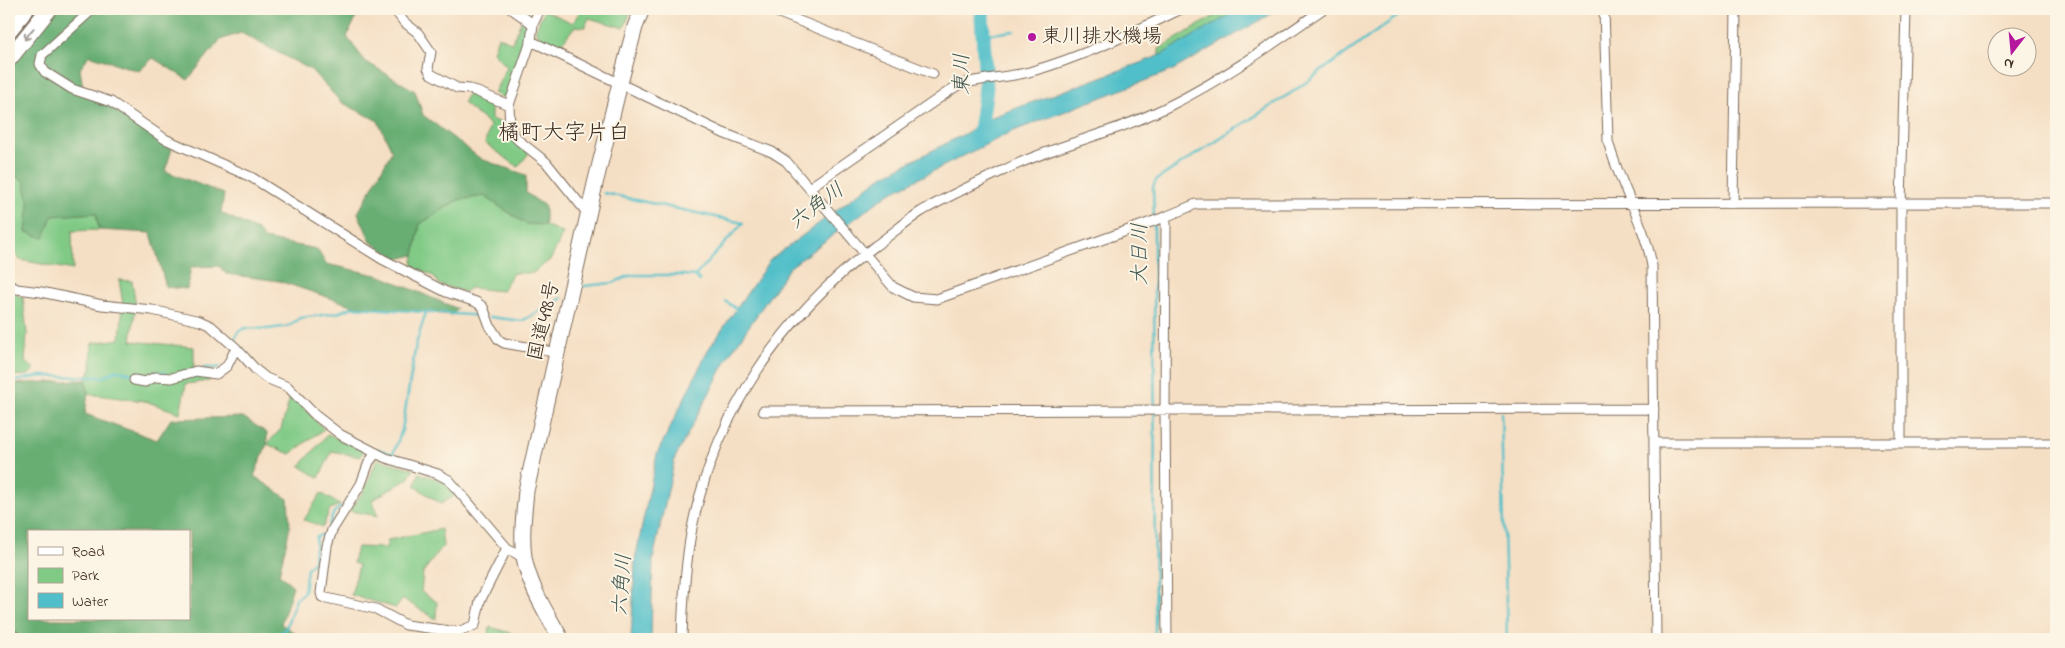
<svg xmlns="http://www.w3.org/2000/svg" width="2065" height="648" viewBox="0 0 2065 648" font-family="'Indie Flower','Klee One',sans-serif">
<rect width="100%" height="100%" fill="#fcf5e5"/>
<filter id="ink" filterUnits="userSpaceOnUse"><feTurbulence type="fractalNoise" baseFrequency=".02" numOctaves="2"/><feDisplacementMap in="SourceGraphic" scale="10" xChannelSelector="R" yChannelSelector="G"/><feConvolveMatrix kernelMatrix="1 2 1 2 8 2 1 2 1" color-interpolation-filters="sRGB"/></filter>
<filter id="wash" filterUnits="userSpaceOnUse"><feTurbulence type="fractalNoise" baseFrequency=".0096" numOctaves="4" result="noise"/><feDisplacementMap in="SourceGraphic" scale="20" xChannelSelector="R" yChannelSelector="G"/><feGaussianBlur stdDeviation="1.12" result="paint"/><feColorMatrix in="noise" values="0 0 0 0 0 0 0 0 0 0 0 0 0 0 0 0 0 1.4 0 .05"/><feComposite in="paint" operator="in"/></filter>
<g filter="url(#wash)">
<rect width="100%" height="100%" fill="#f5dfc4"/>
<path fill="#80ca86" stroke="#5e7a52" d="M581,9h51l-8,19 -35,-10 -4,9 -10,-1 -16,21 -15,-6 -9,-10 9,-21 29,13z
M1226,9h14l-81,47v-7z
M521,21l7,5 -22,73 -12,-6 13,-26 -14,-15 5,-16 14,7z
M469,92l22,8v19l16,6 7,18 15,10 -11,14 -33,-24 5,-18 -27,-22z
M9,174l15,6 5,24 -3,28 26,-16 44,-3 3,17 -27,1 1,39 -53,-10 -11,-15z
M484,196l42,28 19,1 18,8 -12,26 -18,14h-20l-11,18 -32,-3 -5,4 -25,-7 -7,-9 -21,-10 8,-42 38,-24z
M119,280l13,1 4,24 -5,36 63,6v27l17,2 -2,5 -23,3 -6,29 -35,-12 -57,-7 -2,-14 5,-11 1,-26 28,-4 3,-35z
M9,292l14,5 4,37 -2,28 10,7 -7,6 -19,1z
M291,394l33,35 -34,25 -23,-10 14,-15z
M328,434l36,16 -4,7 -28,-6 -13,27 -19,-12z
M377,459l37,10 -6,10 -36,21 6,16 -28,-5 16,-24z
M419,473l24,8 13,14 -15,9 -26,-18z
M321,493l19,12 -10,4 -7,18 -19,-7z
M441,529l2,17 -20,26 -2,20 16,10 -1,17 -33,-20 -7,9 -45,-13 8,-30 -6,-2 4,-16 29,1 2,-8z
M490,627l24,7 -1,5h-26z"/>
<path fill="#68ae73" stroke="#526c48" fill-rule="evenodd" d="M9,9h351l-13,28 18,24 50,30 8,24 58,44 45,16v18l19,13v19l-19,-1 -42,-28 -26,4 -38,24 -6,31 -16,4 -27,-17 -13,-29 34,-62 -14,-30 -37,-19 -30,-32 -70,-37 -21,7 -32,40 -35,-22 -14,13 -50,-16 -9,14 3,19 89,61 -7,22 59,23 -3,19 36,17 7,9 53,10 9,15 55,12 77,33 -6,6 -98,-9 -75,-25 -53,-7 -7,-8 -28,1 -4,22 -21,-2 -15,-54 -52,-3 -3,-17 -44,3 -8,22 -18,-6 3,-28 -5,-24 -15,-6z
M86,380l2,14 -3,20 72,26 14,-21 72,-2 24,16v11l-13,32 34,23 2,28 -11,47 14,12 -12,38 23,15h-295v-255zM29,532h160v87h-160z"/>
<path fill="#51bfc9" stroke="#467474" d="M1240,9h37l-9,7 -95,54 -162,62 -123,62 -99,74 -59,86 -55,104 -22,101 -2,80h-20l4,-79 22,-106 51,-104 62,-90 109,-82 89,-46 24,-15 167,-61z"/>
<g fill="none" stroke-linecap="round" stroke-linejoin="round">
<path stroke="#51bfc9" stroke-width="2.5" d="M983,35l31,-4
M604,193l139,30 -48,53
M1154,219l-1,-32 3,-7 138,-89 98,-71 13,-8 11,-3
M1154,224l1,415
M584,286l28,-3 20,-8h52l11,1 5,5
M725,301l13,9
M490,317l32,4 40,-23
M233,344l5,-12 7,-4 23,1 21,-3 11,-8 37,-5 16,-6 131,9
M203,368h13l3,-1
M152,374l4,-2 9,1
M9,382l32,-6 63,1 13,-7 30,7
M1501,413l6,226
M378,449l15,5 9,-24 14,-86 10,-32
M329,525l5,-13 7,-5
M274,639l12,-11 10,-29 8,-7 3,-24 7,-7 2,-24 6,-2"/>
<path stroke="#51bfc9" stroke-width="15" d="M979,138l7,-50 -4,-72 1,-7"/>
</g>
</g>
<g filter="url(#ink)">
<g fill="none" stroke-linecap="round" stroke-linejoin="round">
<defs>
<path id="minor" d="M93,9l-51,46 -2,9 5,8 27,17 39,13 54,37 86,38 131,82 64,33 30,10 7,5 7,19 9,14 5,3 40,7 14,4
M394,9l10,13 14,11 13,19 -3,16 3,6 26,14 13,1 39,16
M512,9l21,15
M540,9l-7,15 -2,17 -22,64 1,24 8,11 28,22 42,52
M769,9l164,65
M1604,9l4,132c11,43 37,82 44,125l4,373
M531,41l192,92 49,19 14,9 107,126 20,10 24,2 228,-82 31,-13 860,-1
M809,188l149,-103c23,-7 48,-7 71,-13 51,-14 105,-40 152,-63
M1733,203l3,-194
M1165,217l1,7 -1,187 2,228
M9,285l8,4 24,3 61,13 50,5 48,11 11,5 25,22 20,22 10,8 22,9 27,28 26,20 45,23 52,16 11,6 58,68 17,10
M134,380l11,2 10,-5 17,1 24,-7 20,3 11,-8 9,-18
M763,411l891,-2
M1901,442v-238l5,-195
M1655,443h401
M376,453l-7,9 -8,22 -29,46 -5,16 -6,47 1,4 54,12 30,16 52,7 17,-7 5,-24 27,-53
M9,632l10,7
M682,639c1,-37 3,-74 10,-111 23,-114 90,-212 183,-282 16,-11 31,-25 47,-35 25,-14 52,-27 78,-39 54,-27 113,-38 167,-65 55,-27 106,-63 156,-98"/>
<path id="trunk" d="M561,639c-14,-25 -32,-53 -37,-82 -3,-22 0,-44 2,-66l69,-307 25,-101 15,-56 7,-18"/>
<path id="motorway" d="M9,30l17,-21
M9,59l40,-50"/>
</defs>
<use href="#minor" stroke="#7c6958" stroke-width="11"/>
<use href="#trunk" stroke="#7c6958" stroke-width="17"/>
<use href="#motorway" stroke="#7c6958" stroke-width="18"/>
<use href="#minor" stroke="#fff" stroke-width="9"/>
<use href="#trunk" stroke="#fff" stroke-width="15"/>
<use href="#motorway" stroke="#fff" stroke-width="16"/>
</g>
<defs><path id="oneway-shaft" d="M-6 0H5M1.5-3L5.5 0L1.5 3" fill="none" stroke-width="1.6" stroke-linecap="round" stroke-linejoin="round" transform="scale(1.25)"/></defs>
<use stroke="#a79f9a" href="#oneway-shaft" transform="translate(29 34) rotate(128)"/>
</g>
<circle fill="#b5179e" stroke="#fcf5e5" stroke-width="2" cx="1032" cy="37" r="5"/>
<g text-anchor="middle" dominant-baseline="central" stroke-width="4" stroke-linejoin="round" paint-order="stroke">
<g font-size="20" fill="#3b2a1e" stroke="#fcf5e5" text-anchor="start">
<text x="1042" y="37">東川排水機場</text>
</g>
<g font-size="20" fill="#3b2a1e" stroke="#fcf5e5">
<text transform="translate(545 321) rotate(-77)">国道498号</text>
</g>
<g font-size="21" font-style="italic" fill="#425751" stroke="#fcf5e5">
<text transform="translate(963 74) rotate(-90)">東川</text>
<text transform="translate(817 207) rotate(-37)">六角川</text>
<text transform="translate(1141 254) rotate(-90)">大日川</text>
<text transform="translate(623 585) rotate(-86)">六角川</text>
</g>
<g font-size="22" fill="#3b2a1e" stroke="#fcf5e5">
<text x="564" y="134">橘町大字片白</text>
</g>
</g>
<rect width="2065" height="648" fill="none" stroke="#fcf5e5" stroke-width="30"/>
<rect x="28" y="530" width="162" height="90" fill="#fcf5e5" stroke="#afa495"/>
<rect x="38" y="547" width="25" height="8" fill="#ffffff" stroke="#afa495"/>
<text x="72" y="556" font-size="15" fill="#3b2a1e">Road</text>
<rect x="38" y="568" width="25" height="15" fill="#80ca86" stroke="#afa495"/>
<text x="72" y="580" font-size="15" fill="#3b2a1e">Park</text>
<rect x="38" y="593" width="25" height="15" fill="#51bfc9" stroke="#afa495"/>
<text x="72" y="606" font-size="15" fill="#3b2a1e">Water</text>
<g transform="translate(2012 52) rotate(196)"><circle r="24" fill="#fcf5e5" stroke="#afa495"/>
<path d="M0-4L9 19L0 12L-9 19Z" fill="#b5179e"/>
<text y="-8" font-size="14" font-weight="bold" text-anchor="middle" fill="#3b2a1e">N</text>
</g>
</svg>
